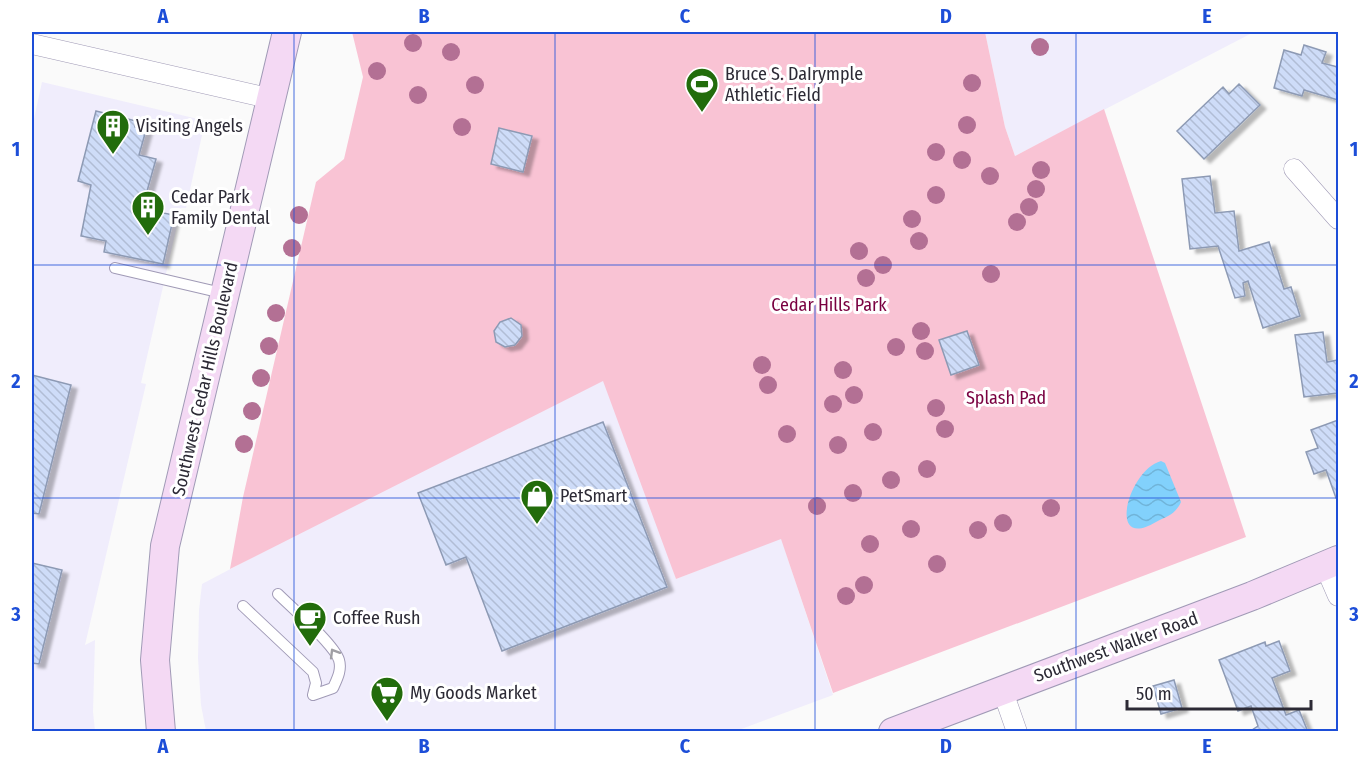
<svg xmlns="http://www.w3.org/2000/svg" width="1370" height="763" viewBox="0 0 1370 763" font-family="'Fira Sans Condensed',sans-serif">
<defs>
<pattern id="water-waves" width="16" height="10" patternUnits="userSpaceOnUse" patternTransform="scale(1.5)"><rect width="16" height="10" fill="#82d1fc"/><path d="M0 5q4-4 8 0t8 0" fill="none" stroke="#70b4d9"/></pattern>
<pattern id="building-back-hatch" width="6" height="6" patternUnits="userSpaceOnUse" patternTransform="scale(1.5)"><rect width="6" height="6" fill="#cedcf8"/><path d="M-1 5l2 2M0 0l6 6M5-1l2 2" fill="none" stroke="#b1bdd5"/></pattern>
<filter id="shadow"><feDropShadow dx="6" dy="4" stdDeviation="1.5" flood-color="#0004"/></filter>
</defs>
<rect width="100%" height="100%" fill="#fafafa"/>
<path fill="#f0edfc" d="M985,32h269l-239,124 -10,-29z
M42,82l156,37 6,7 -18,82h-5l-40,175 5,1 -61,261 10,-5 -2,72 2,19 -63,1v-604z
M609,370l67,209 105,-41 52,157 -97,36h-530l-5,-26 -3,-47 1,-48 3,-26z"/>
<path fill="#f9c3d4" d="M352,32h633l20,95 10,29 89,-47 142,428 -413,156 -52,-154 -105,40 -73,-198 -373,188 13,-72 73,-315 28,-23 19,-82z"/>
<path fill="url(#water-waves)" d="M1161,461l4,2 16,39c-6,13 -14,14 -25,20 -50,30 -28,-52 5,-61z"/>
<path fill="url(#building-back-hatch)" stroke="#8d9ab4" stroke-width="1.5" filter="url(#shadow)" d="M1304,45l22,7 -4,11 16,4v33l-34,-10 -2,6 -28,-8 10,-38 17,5z
M1239,84l21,21 -56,54 -27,-28 46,-44 6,7z
M96,111l40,10 -1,6 11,3 -7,25 17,4 -14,50 32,6 -11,49 -59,-12 2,-11 -25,-5 10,-51 -13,-4z
M499,128l33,8 -9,36 -32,-8z
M1210,176l5,37 19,-2 5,40 30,-9 15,47 7,-2 9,29 -37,12 -15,-47 -5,2 2,13 -10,2 -17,-52 -28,3 -8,-70z
M511,318l10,7 1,11 -7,9 -10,2 -9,-5 -2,-11 6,-9z
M967,331l12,34 -28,10 -12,-35z
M1323,332l4,30 11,-2v33l-34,4 -9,-62z
M32,375l39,10 -32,129 -7,-1z
M1338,420v78h-2l-10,-28 -12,4 -8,-22 12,-4 -7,-18z
M603,422l64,165 -165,64 -36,-94 -20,8 -28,-72z
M32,563l30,7 -23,94 -7,-1z
M1279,641l11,30 -18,7 14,37 13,-5 9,22h-59l9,-6 -7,-20 -13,5 -19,-51 46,-18 1,4z
M1174,680l8,28 -21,6 -8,-28z"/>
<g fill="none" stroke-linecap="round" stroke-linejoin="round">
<defs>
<path id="lane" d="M115,268l107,25
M278,594c13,13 56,50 61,66 3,10 -2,19 -6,28l-20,7
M243,606l70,66 3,11 -3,12"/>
<path id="street" d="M32,44l240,55
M1294,169l44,50
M1325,566l13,30
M1002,689l15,43"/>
<path id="secondary" d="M161,732l-6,-72 10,-114 122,-514
M893,732l359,-136 86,-36"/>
</defs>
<use href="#lane" stroke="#a09ab6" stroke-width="12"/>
<use href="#street" stroke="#a09ab6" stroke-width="21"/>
<use href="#secondary" stroke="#a09ab6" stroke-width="30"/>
<use href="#lane" stroke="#fff" stroke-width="10"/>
<use href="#street" stroke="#fff" stroke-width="20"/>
<use href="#secondary" stroke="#f4d9f4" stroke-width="28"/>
</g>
<g fill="#b37094">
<circle cx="413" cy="43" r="9"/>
<circle cx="1040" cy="47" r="9"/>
<circle cx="451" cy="52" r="9"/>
<circle cx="377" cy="71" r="9"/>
<circle cx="972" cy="83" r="9"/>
<circle cx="475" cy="85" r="9"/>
<circle cx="418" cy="95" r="9"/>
<circle cx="967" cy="125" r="9"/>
<circle cx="462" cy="127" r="9"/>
<circle cx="936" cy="152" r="9"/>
<circle cx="962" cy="160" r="9"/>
<circle cx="1041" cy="170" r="9"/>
<circle cx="990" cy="176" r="9"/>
<circle cx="1036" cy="189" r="9"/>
<circle cx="936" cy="195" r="9"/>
<circle cx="1029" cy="207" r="9"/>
<circle cx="299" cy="215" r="9"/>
<circle cx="912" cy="219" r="9"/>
<circle cx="1017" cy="222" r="9"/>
<circle cx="919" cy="241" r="9"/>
<circle cx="292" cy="248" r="9"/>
<circle cx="859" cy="251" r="9"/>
<circle cx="883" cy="265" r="9"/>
<circle cx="991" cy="274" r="9"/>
<circle cx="866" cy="278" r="9"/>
<circle cx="276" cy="313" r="9"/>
<circle cx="921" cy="331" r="9"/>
<circle cx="269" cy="346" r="9"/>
<circle cx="896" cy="347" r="9"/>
<circle cx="925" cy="351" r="9"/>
<circle cx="762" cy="365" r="9"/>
<circle cx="843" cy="370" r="9"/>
<circle cx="261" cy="378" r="9"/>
<circle cx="768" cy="385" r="9"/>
<circle cx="854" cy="395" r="9"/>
<circle cx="833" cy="404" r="9"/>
<circle cx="936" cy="408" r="9"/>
<circle cx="252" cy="411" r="9"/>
<circle cx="945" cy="429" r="9"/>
<circle cx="873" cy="432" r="9"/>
<circle cx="787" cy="434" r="9"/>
<circle cx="244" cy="444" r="9"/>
<circle cx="838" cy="445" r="9"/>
<circle cx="927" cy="469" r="9"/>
<circle cx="891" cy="480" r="9"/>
<circle cx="853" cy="493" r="9"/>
<circle cx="817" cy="506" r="9"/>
<circle cx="1051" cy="508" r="9"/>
<circle cx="1003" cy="523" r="9"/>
<circle cx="911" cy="529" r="9"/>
<circle cx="978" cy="530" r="9"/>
<circle cx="870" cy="544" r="9"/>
<circle cx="937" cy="564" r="9"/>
<circle cx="864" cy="585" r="9"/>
<circle cx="846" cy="596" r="9"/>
</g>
<defs><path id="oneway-chevron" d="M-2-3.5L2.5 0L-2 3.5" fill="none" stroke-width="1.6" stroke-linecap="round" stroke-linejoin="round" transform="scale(1.5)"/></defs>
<use stroke="#a09fa4" href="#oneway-chevron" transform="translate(334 653) rotate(-121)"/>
<path fill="none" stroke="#1d4ed8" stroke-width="1.5" stroke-opacity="0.55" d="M294,32v700M555,32v700M815,32v700M1076,32v700M32,265h1306M32,498h1306"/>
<defs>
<symbol id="stadium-pin" viewBox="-11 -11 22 30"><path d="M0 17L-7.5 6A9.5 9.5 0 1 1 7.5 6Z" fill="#226c0b" stroke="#fff"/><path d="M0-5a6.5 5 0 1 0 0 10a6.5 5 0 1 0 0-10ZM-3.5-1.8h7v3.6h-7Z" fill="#fff"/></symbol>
<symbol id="building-pin" viewBox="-11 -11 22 30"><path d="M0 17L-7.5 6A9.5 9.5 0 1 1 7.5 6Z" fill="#226c0b" stroke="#fff"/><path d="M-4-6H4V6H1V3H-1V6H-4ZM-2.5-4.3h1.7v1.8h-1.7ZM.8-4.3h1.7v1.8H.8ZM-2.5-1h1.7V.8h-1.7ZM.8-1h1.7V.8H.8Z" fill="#fff"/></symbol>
<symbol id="shop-pin" viewBox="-11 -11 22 30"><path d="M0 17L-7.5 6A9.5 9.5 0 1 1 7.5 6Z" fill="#226c0b" stroke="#fff"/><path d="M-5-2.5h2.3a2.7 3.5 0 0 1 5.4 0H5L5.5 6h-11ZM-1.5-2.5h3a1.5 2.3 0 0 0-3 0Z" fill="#fff"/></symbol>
<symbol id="cafe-pin" viewBox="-11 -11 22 30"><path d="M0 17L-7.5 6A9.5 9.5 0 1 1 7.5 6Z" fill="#226c0b" stroke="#fff"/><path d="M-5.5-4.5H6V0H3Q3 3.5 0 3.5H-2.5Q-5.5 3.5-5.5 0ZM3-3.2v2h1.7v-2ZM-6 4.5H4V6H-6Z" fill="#fff"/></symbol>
<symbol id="supermarket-pin" viewBox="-11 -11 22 30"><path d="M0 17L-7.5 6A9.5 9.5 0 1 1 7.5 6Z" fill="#226c0b" stroke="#fff"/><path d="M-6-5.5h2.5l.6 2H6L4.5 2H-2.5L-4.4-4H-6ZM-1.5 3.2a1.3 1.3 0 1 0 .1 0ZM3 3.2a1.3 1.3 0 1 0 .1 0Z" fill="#fff"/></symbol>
</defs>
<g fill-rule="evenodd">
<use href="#stadium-pin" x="683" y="65" width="38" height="52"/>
<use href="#building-pin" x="94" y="107" width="38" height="52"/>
<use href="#building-pin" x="129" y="188" width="38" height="52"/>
<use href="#shop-pin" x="518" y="477" width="38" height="52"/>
<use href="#cafe-pin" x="291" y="599" width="38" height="52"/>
<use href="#supermarket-pin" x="368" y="674" width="38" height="52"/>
</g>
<g text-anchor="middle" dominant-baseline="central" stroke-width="6" stroke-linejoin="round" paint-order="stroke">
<g font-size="18" fill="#2c2a35" stroke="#fff" text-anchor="start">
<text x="725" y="74">Bruce S. DaIrymple<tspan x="725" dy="21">Athletic Field</tspan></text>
<text x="136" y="126">Visiting Angels</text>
<text x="171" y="197">Cedar Park<tspan x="171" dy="21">Family Dental</tspan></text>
<text x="560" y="496">PetSmart</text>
<text x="333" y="618">Coffee Rush</text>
<text x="410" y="693">My Goods Market</text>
</g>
<g font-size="18" fill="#790040" stroke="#fff">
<text x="829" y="305">Cedar Hills Park</text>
<text x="1006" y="398">Splash Pad</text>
</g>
<g font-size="18" fill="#2c2a35" stroke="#fff">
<text transform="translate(205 379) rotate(-77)">Southwest Cedar Hills Boulevard</text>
<text transform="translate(1116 647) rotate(-20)">Southwest Walker Road</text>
</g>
</g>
<rect width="1370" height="763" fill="none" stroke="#ffffff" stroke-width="66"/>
<path d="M1127 700v9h184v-9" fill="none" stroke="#2c2a35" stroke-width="3"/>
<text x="1136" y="700" font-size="18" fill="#2c2a35" stroke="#ffffff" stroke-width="4.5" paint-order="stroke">50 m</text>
<rect x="33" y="33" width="1304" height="697" fill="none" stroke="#1d4ed8" stroke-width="2"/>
<g font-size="20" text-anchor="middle" font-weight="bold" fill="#1d4ed8">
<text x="163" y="23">A</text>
<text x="424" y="23">B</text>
<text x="685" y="23">C</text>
<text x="946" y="23">D</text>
<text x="1207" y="23">E</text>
<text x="16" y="156">1</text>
<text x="1354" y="156">1</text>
<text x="16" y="388">2</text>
<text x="1354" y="388">2</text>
<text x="16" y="621">3</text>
<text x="1354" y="621">3</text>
<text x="163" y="753">A</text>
<text x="424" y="753">B</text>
<text x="685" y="753">C</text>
<text x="946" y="753">D</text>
<text x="1207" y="753">E</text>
</g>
</svg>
